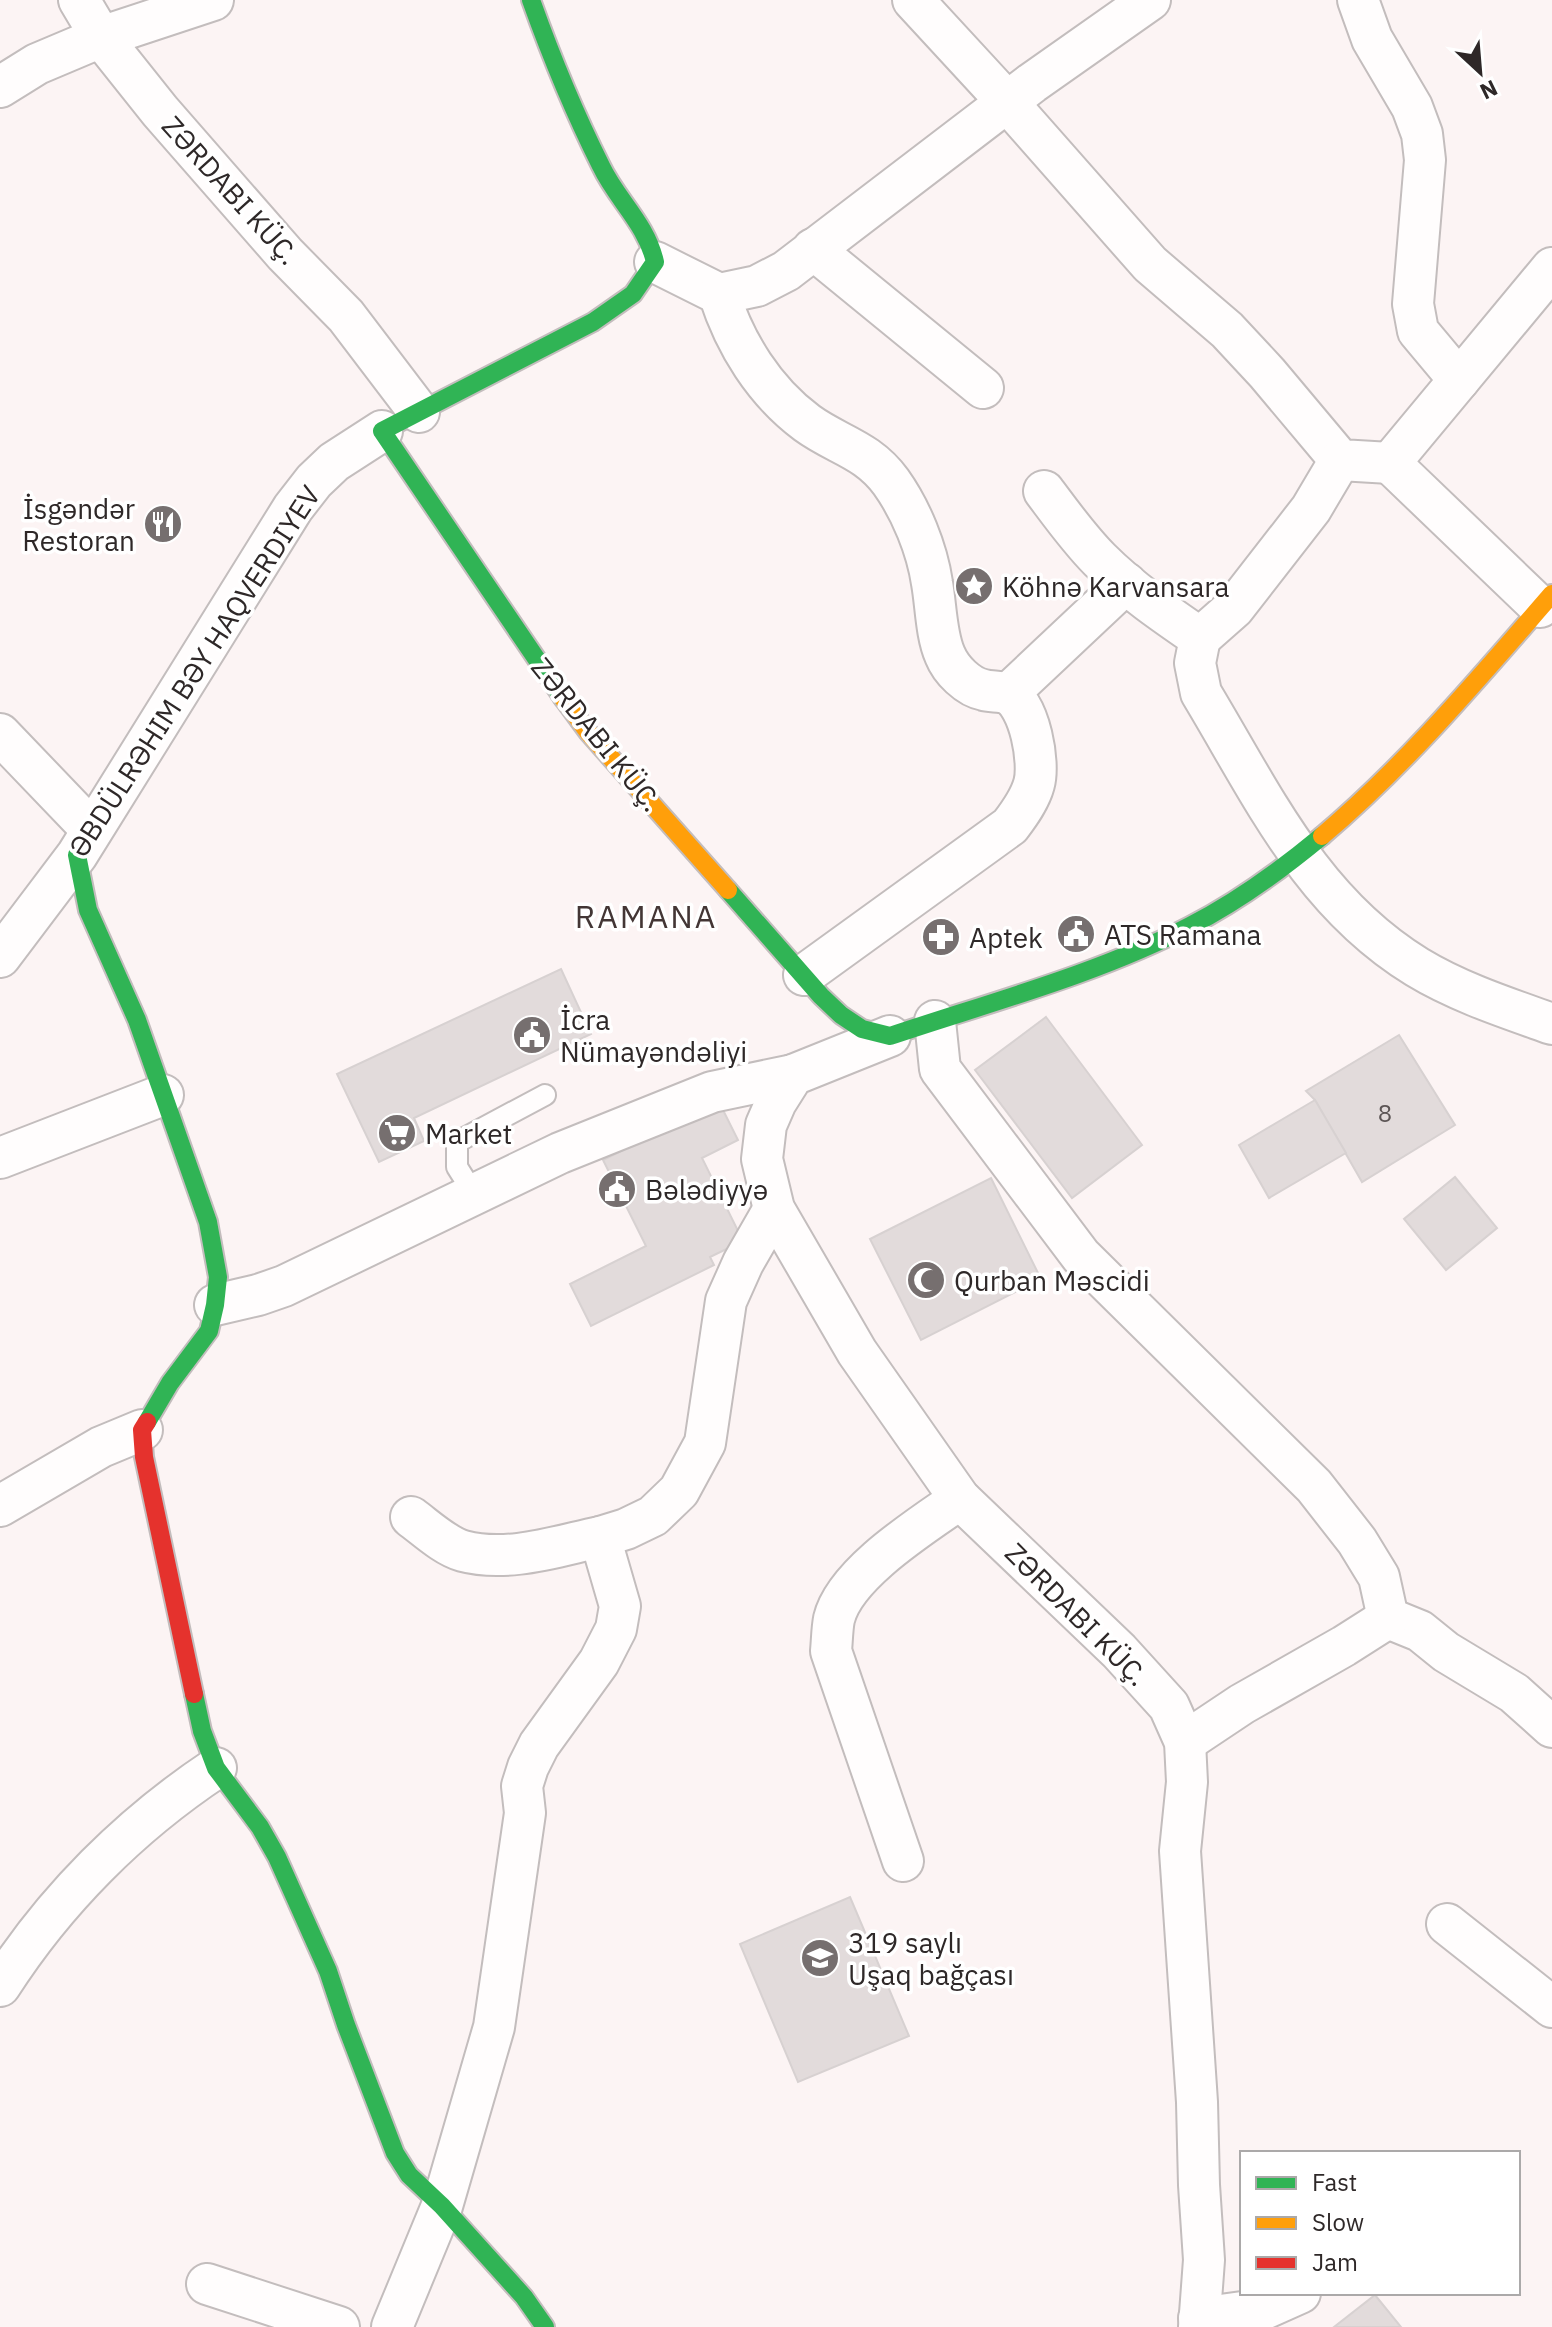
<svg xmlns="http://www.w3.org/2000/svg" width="1552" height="2327" viewBox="0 0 1552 2327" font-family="'IBM Plex Sans',sans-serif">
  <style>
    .building { fill: #e2dbdb; stroke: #d7d1d1; stroke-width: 2 }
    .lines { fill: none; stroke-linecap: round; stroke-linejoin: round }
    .lane-casing { stroke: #c3bdbd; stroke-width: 24 }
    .street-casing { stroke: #c3bdbd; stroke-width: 44 }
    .fast-casing { stroke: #c3bdbd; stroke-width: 22 }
    .slow-casing { stroke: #c3bdbd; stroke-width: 22 }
    .jam-casing { stroke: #c3bdbd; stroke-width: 22 }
    .lane { stroke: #fffdfd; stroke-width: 20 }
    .street { stroke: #fffdfd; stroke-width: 40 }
    .fast { stroke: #30b455; stroke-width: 18 }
    .slow { stroke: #ff9f0a; stroke-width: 18 }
    .jam { stroke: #e5322d; stroke-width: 18 }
    .labels { text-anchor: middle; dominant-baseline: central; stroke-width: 7; stroke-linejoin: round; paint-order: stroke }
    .number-label { font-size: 24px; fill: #5d5656 }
    .street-label { font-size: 28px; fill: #2e2828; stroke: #fff }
    .poi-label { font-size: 28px; fill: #2e2828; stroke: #fff; text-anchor: start }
    .quarter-label { font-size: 32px; letter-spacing: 2px; fill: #433635; stroke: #fff }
  </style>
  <rect width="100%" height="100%" fill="#fcf4f4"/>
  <!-- building -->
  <g class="building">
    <polygon points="561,969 591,1034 414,1118 424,1141 379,1162 337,1074"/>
    <polygon points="1046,1017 1142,1145 1072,1198 975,1070"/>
    <polygon points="1399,1035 1455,1125 1362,1182 1315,1100 1306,1091"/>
    <polygon points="1315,1100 1346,1153 1269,1198 1239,1145"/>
    <polygon points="719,1102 738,1140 702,1158 743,1241 710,1257 714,1265 591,1326 570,1284 646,1246 603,1160"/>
    <polygon points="1455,1177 1497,1228 1446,1270 1404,1219"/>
    <polygon points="991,1178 1041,1279 921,1340 870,1239"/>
    <polygon points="850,1897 909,2036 798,2082 740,1944"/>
    <polygon points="1375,2295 1401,2327 1334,2327"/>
  </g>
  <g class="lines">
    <!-- lane casing -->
    <g class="lane-casing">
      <polyline id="lane" points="474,1194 457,1167 457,1142 545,1095"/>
    </g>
    <!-- street casing -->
    <g class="street-casing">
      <g id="street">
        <polyline points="79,0 101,37 160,111 285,254 346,316 419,412"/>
        <polyline points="913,0 1008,103 1150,264 1227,330 1267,373 1340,460 1390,463"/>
        <polyline points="1358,0 1372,39 1412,107 1422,134 1425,160 1413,304 1418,331 1459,380 1390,463 1540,607"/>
        <polyline points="0,87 37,64 101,37 213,0"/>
        <polyline points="813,249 983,388"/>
        <path d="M655,262L719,294C735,344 764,391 807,423C837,445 867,449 891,482C911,510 927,549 932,583C936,605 936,635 945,655C951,670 968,687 984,690C991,692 1002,691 1008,694C1030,705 1040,763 1034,784C1030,799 1020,813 1010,826L804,975"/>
        <polyline points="719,294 757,286 786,271 1032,83 1150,0"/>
        <polyline points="1459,380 1552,268"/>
        <path d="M1044,491C1062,515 1079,539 1100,560C1130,590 1165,614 1200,638L1195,663L1201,693C1263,796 1311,902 1417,967C1458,992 1507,1008 1552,1024"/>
        <polyline points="1200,638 1234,608 1311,509 1340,460"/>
        <polyline points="1008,694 1126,583"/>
        <polyline points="0,734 92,830"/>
        <polyline points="0,957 77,855 293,508 314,481 334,462 382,431"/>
        <polyline points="935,1021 940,1069 1081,1256 1314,1486 1357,1541 1379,1577 1388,1618 1420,1631 1446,1652 1514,1693 1552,1727"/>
        <polyline points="890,1036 793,1075 776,1102 766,1125 762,1159 774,1209 857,1352 960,1499 1119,1651 1169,1706 1185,1742 1187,1782 1180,1851 1197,2102 1199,2185 1204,2260 1199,2327"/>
        <polyline points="0,1158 163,1095"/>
        <polyline points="215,1305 258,1295 284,1286 560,1153 712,1092 793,1075"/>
        <polyline points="0,1506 101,1447 142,1430"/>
        <path d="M411,1517C426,1528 445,1546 463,1551C508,1563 557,1546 600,1537"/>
        <polyline points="1185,1742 1242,1704 1344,1646 1388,1618"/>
        <path d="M903,1861L831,1651C832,1641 832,1629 834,1619C845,1573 923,1525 960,1499"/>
        <polyline points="1447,1924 1552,2007"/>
        <path d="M0,1986C55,1900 130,1825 216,1768"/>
        <polyline points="207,2284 339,2327"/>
        <polyline points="1199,2318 1264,2309 1300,2293"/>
        <polyline points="392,2327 442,2206 494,2027 525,1813 522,1786 528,1767 539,1745 599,1662 616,1629 620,1606 600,1537 626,1529 653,1516 679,1491 705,1443 726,1301 743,1263 774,1209"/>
      </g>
    </g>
    <!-- fast casing -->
    <g class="fast-casing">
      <g id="fast">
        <path d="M531,0C551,56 574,112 601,166C617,200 646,223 655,262L633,294L593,322L382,431L563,698"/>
        <polyline points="77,855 88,910 137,1020 208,1222 218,1277 215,1305 209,1331 170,1383 147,1422"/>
        <path d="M728,890L821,996L841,1015L862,1029L890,1036C988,1003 1098,974 1190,926C1237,902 1281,870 1322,836"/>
        <polyline points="194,1694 202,1731 216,1768 260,1827 277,1857 328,1971 346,2025 395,2153 409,2175 442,2206 524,2297 545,2327"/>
      </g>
    </g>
    <!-- slow casing -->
    <g class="slow-casing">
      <g id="slow">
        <polyline points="563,698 588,732 728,890"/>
        <path d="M1322,836C1407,764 1479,678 1552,594"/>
      </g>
    </g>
    <!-- jam casing -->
    <g class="jam-casing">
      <polyline id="jam" points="147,1422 142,1430 144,1457 194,1694"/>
    </g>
    <!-- lane -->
    <use href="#lane" class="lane"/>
    <!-- street -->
    <use href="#street" class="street"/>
    <!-- fast -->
    <use href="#fast" class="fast"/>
    <!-- slow -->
    <use href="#slow" class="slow"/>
    <!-- jam -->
    <use href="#jam" class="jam"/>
  </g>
  <!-- icons -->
  <defs>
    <g id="restaurant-disc" transform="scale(2)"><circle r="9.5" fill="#766f6f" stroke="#fff"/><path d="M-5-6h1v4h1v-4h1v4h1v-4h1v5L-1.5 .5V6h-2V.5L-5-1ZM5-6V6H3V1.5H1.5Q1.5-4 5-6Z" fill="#fff"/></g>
    <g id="sight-disc" transform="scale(2)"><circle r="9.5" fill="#766f6f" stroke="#fff"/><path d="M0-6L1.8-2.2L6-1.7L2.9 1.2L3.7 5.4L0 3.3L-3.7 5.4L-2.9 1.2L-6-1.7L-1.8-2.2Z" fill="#fff"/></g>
    <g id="civic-disc" transform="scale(2)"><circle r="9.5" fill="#766f6f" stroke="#fff"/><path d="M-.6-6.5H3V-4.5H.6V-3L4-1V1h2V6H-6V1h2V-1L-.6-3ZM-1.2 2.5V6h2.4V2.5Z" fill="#fff"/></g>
    <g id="pharmacy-disc" transform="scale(2)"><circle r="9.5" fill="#766f6f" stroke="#fff"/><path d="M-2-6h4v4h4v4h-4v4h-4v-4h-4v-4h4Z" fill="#fff"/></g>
    <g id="supermarket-disc" transform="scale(2)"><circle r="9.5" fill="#766f6f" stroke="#fff"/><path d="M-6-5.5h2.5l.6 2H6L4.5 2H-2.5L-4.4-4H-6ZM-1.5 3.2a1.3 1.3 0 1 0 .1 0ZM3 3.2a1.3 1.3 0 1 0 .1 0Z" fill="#fff"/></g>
    <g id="mosque-disc" transform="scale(2)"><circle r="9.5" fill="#766f6f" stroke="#fff"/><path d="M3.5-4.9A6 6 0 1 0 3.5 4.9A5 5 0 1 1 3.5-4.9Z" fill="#fff"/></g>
    <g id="school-disc" transform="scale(2)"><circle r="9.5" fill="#766f6f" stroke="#fff"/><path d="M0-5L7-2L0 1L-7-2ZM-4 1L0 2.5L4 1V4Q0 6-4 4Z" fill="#fff"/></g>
  </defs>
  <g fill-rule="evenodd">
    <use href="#restaurant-disc" x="163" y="524"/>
    <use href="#sight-disc" x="974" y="586"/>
    <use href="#civic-disc" x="1076" y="934"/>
    <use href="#pharmacy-disc" x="941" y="937"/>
    <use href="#civic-disc" x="532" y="1035"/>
    <use href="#supermarket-disc" x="397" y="1133"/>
    <use href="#civic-disc" x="617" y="1189"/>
    <use href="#mosque-disc" x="926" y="1280"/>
    <use href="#school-disc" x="820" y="1958"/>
  </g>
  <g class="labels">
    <!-- number labels -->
    <g class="number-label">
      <text x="1385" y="1113">8</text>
    </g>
    <!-- street labels -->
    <g class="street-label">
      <text transform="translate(231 190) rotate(48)">ZƏRDABI KÜÇ.</text>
      <text transform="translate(194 671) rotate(-57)">ƏBDÜLRƏHIM BƏY HAQVERDIYEV</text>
      <text transform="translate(597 734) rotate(51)">ZƏRDABI KÜÇ.</text>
      <text transform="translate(1077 1614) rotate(45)">ZƏRDABI KÜÇ.</text>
    </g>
    <!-- poi labels -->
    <g class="poi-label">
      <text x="135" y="508" text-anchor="end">İsgəndər<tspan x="135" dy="32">Restoran</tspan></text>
      <text x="1002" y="586">Köhnə Karvansara</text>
      <text x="1104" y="934">ATS Ramana</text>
      <text x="969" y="937">Aptek</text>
      <text x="560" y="1019">İcra<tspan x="560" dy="32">Nümayəndəliyi</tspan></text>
      <text x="425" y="1133">Market</text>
      <text x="645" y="1189">Bələdiyyə</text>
      <text x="954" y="1280">Qurban Məscidi</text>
      <text x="848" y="1942">319 saylı<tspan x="848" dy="32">Uşaq bağçası</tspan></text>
    </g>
    <!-- quarter labels -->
    <g class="quarter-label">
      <text x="646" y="916">RAMANA</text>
    </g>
  </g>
  <!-- legend -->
  <rect x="1240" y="2151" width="280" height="144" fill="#ffffff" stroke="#aba9a9" stroke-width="2"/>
  <rect x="1256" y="2177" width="40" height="12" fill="#30b455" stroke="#aba9a9" stroke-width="2"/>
  <text x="1312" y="2191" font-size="24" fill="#2e2828">Fast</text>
  <rect x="1256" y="2217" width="40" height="12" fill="#ff9f0a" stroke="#aba9a9" stroke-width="2"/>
  <text x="1312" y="2231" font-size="24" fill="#2e2828">Slow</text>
  <rect x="1256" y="2257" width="40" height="12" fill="#e5322d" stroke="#aba9a9" stroke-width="2"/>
  <text x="1312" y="2271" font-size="24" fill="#2e2828">Jam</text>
  <!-- north arrow -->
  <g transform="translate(1480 72) rotate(154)" stroke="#ffffff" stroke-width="6" paint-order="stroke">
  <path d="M0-6L14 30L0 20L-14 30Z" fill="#2e2828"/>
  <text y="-12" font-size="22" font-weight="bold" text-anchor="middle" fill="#2e2828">N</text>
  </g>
</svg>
